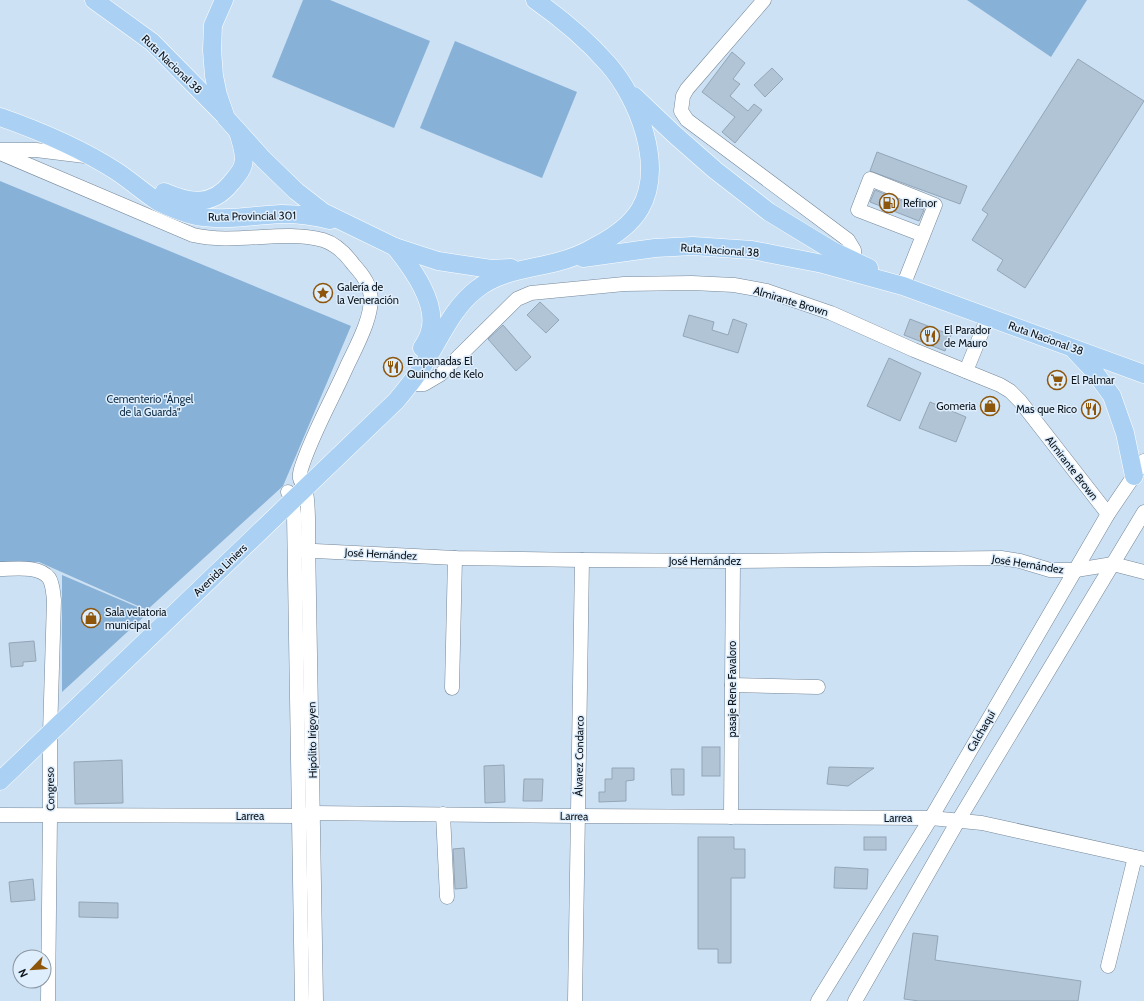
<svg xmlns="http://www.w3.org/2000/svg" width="1144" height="1001" viewBox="0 0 1144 1001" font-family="Cabin,sans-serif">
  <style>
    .green { fill: #87b1d7 }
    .building { fill: #b1c4d6; stroke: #93a6b7 }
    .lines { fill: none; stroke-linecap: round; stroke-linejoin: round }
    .minor-casing { stroke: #758798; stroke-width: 15 }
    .major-casing { stroke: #fff; stroke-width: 19 }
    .minor { stroke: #fff; stroke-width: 14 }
    .major { stroke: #aad1f3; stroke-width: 18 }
    .labels { text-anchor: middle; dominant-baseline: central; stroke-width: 3; stroke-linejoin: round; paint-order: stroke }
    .street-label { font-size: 11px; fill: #0c1319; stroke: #deeefd }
    .poi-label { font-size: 11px; fill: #0c1319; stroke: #deeefd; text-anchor: start }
    .park-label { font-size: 11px; fill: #0f2d46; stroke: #deeefd }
  </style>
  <rect width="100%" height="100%" fill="#cde1f4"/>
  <!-- green -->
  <g class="green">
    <polygon points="303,0 330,0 430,41 394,128 272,77"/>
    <polygon points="967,0 1087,0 1051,57"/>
    <polygon points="455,41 577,92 542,178 420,128"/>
    <polygon points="0,181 351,326 283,486 147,610 39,562 0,562"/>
    <polygon points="62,575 149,612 62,692"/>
  </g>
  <!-- building -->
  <g class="building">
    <polygon points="732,52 745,63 733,79 740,84 730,96 748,111 754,104 762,110 735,143 722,132 735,117 702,92"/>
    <polygon points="1078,59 1144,101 1025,288 997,270 1003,260 972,240 988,214 982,210"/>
    <polygon points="772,68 783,79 765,97 754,85"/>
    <polygon points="877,152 967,186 960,204 870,171"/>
    <polygon points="875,190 924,210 919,221 870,202"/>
    <polygon points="540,302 559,320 546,333 527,315"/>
    <polygon points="689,315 714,322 712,330 728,335 733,319 747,324 738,353 683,336"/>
    <polygon points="910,319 951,335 945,351 904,335"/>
    <polygon points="503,325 531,357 516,371 488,339"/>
    <polygon points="889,358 921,373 900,421 867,406"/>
    <polygon points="930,402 966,417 956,442 919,428"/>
    <polygon points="34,641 36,661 23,662 23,666 11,667 9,643"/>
    <rect x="702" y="747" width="18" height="29"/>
    <polygon points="122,760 123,803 75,804 74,762"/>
    <polygon points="504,765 505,802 485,803 484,766"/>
    <polygon points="829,767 874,768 848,786 827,784"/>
    <polygon points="612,768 634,768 634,780 626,781 626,801 599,802 599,792 605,792 605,779 612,779"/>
    <polygon points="671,769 684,769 684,795 672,795"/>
    <polygon points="524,779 543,779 542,801 523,801"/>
    <polygon points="698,837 734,837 734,849 745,849 745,878 731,878 731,963 718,963 718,949 698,949"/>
    <rect x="864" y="837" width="22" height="13"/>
    <polygon points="464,848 467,888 455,889 453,849"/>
    <polygon points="835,867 868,869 867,889 834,888"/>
    <polygon points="33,879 35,900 11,902 9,882"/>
    <polygon points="79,902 118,903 118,918 79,917"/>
    <polygon points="913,933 938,936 935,960 1081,981 1078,1001 919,1001 904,999"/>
  </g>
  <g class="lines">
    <!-- minor casing -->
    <g class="minor-casing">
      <g id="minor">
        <polyline points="764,0 687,89 683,96 681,111 687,120 848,240 854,250 855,262"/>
        <polyline points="0,150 36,150 85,156"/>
        <path d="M0,153L193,235C236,245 282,229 323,240C336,244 345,253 353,264C360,272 368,281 370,292C375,313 356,347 347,366C332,400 312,434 301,469C298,480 301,480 305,489C309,500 308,527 308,540L316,1001"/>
        <polyline points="903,286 935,205 870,179 858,210 923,235"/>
        <polyline points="966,371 988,317"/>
        <polyline points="410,384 424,384 441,374 517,299 531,293 624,284 692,283 734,285 767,291 831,313 914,350 1000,385 1010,391 1020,401 1108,514"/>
        <polyline points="288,492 292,501 294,514 302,1001"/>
        <polyline points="295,550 455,558 582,560 733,561 1001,558 1020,561 1050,570 1076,570 1113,564 1144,572"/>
        <path d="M0,569C14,569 39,565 49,578C53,584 53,593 54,600L50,734V816L48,1001"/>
        <polyline points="732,685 818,687"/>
        <polyline points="452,688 455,558"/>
        <polyline points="443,814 447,897"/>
        <polyline points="0,815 300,816 313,813 578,816 931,818 982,823 1144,859"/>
        <polyline points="731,817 733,561"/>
        <polyline points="1108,966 1135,857"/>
        <polyline points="575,1001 582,560"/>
        <polyline points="818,1001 931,818 1108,514 1144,461"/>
        <polyline points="855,1001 958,821 1144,512"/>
      </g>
    </g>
    <!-- major casing -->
    <g class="major-casing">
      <g id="major">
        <polyline points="94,0 152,42 223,114"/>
        <polyline points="224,0 213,25 212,50 214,76 218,95 226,118 263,159 296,191 323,212 395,247 438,261 491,269 511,268"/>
        <polyline points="634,96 674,134 715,170 769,212 833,251 869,268"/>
        <path d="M0,117C40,131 80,148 116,171C130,180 143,192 157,201C167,207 178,210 188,214C218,223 252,215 282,214C298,214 315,216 330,220"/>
        <path d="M164,192C189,203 212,207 231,183C236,177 241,172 243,165C246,154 241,142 238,132"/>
        <path d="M395,247C412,268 438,303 430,331C429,337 425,343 422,348"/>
        <polyline points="583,258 655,248 693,246 752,250 823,264 903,286 1144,374"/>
        <polyline points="1075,351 1093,370 1112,396 1125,433 1134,476"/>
        <path d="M0,781L396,401C406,389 417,376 425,362C441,337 453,307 477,289C500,271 530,269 557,262C569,259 586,252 596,246C613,237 630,226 640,209C665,166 638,98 608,64C586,39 562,19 535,0"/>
      </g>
    </g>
    <!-- minor -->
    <use href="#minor" class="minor"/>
    <!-- major -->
    <use href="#major" class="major"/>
  </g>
  <!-- icons -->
  <defs>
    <g id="fuel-ring" transform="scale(1)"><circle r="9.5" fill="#deeefd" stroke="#8d560b" stroke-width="1.5"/><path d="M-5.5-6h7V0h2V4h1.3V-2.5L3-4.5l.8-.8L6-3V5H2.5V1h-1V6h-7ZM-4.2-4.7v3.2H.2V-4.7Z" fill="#8d560b"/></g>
    <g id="sight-ring" transform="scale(1)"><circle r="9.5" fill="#deeefd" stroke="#8d560b" stroke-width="1.5"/><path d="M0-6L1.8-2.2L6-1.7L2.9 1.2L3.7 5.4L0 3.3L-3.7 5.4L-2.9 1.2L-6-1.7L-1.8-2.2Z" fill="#8d560b"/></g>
    <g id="restaurant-ring" transform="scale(1)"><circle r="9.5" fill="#deeefd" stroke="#8d560b" stroke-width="1.5"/><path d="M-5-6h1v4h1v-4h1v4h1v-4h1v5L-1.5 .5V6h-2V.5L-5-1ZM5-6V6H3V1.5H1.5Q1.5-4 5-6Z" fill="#8d560b"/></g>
    <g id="supermarket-ring" transform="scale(1)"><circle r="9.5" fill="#deeefd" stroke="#8d560b" stroke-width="1.5"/><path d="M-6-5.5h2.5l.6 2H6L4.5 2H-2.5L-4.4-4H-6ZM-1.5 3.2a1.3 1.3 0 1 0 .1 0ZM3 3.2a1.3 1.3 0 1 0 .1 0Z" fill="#8d560b"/></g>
    <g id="shop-ring" transform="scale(1)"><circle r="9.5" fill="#deeefd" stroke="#8d560b" stroke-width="1.5"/><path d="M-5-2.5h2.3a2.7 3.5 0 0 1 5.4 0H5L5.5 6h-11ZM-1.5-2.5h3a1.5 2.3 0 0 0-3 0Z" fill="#8d560b"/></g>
  </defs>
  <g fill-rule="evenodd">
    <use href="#fuel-ring" x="889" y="203"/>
    <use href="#sight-ring" x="323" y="293"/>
    <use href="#restaurant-ring" x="930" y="336"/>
    <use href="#restaurant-ring" x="393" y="367"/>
    <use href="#supermarket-ring" x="1057" y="380"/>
    <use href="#shop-ring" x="990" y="406"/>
    <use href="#restaurant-ring" x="1091" y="409"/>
    <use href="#shop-ring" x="91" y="618"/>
  </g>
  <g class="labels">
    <!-- street labels -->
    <g class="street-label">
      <text transform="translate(172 64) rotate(44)">Ruta Nacional 38</text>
      <text transform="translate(252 216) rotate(-1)">Ruta Provincial 301</text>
      <text transform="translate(720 250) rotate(4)">Ruta Nacional 38</text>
      <text transform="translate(791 301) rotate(17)">Almirante Brown</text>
      <text transform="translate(1046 338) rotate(20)">Ruta Nacional 38</text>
      <text transform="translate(1072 468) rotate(52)">Almirante Brown</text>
      <text transform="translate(381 554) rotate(3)">José Hernández</text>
      <text x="705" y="561">José Hernández</text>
      <text transform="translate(1028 564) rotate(9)">José Hernández</text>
      <text transform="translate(220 570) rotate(-44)">Avenida Liniers</text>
      <text transform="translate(732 689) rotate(-90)">pasaje Rene Favaloro</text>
      <text transform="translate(981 731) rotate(-60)">Calchaquí</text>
      <text transform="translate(312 740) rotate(-91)">Hipólito Irigoyen</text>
      <text transform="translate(579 756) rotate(-89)">Álvarez Condarco</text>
      <text transform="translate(50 789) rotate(-91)">Congreso</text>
      <text x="250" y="816">Larrea</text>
      <text transform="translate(574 816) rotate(1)">Larrea</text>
      <text x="898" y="818">Larrea</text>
    </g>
    <!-- poi labels -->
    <g class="poi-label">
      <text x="903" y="203">Refinor</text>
      <text x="337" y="287">Galería de<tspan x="337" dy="13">la Veneración</tspan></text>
      <text x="944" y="330">El Parador<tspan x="944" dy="13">de Mauro</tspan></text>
      <text x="407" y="361">Empanadas El<tspan x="407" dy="13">Quincho de Kelo</tspan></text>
      <text x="1071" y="380">El Palmar</text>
      <text x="976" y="406" text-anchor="end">Gomeria</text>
      <text x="1077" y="409" text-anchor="end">Mas que Rico</text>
      <text x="105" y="612">Sala velatoria<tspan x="105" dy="13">municipal</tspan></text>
    </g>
    <!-- park labels -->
    <g class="park-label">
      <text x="150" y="399">Cementerio "Ángel<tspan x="150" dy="13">de la Guarda"</tspan></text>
    </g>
  </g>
  <!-- north arrow -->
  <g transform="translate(32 969) rotate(245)"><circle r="19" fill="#deeefd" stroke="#8a96a2"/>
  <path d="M0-3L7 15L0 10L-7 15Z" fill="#8d560b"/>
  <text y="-6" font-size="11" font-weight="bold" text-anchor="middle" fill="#0c1319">N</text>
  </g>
</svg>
